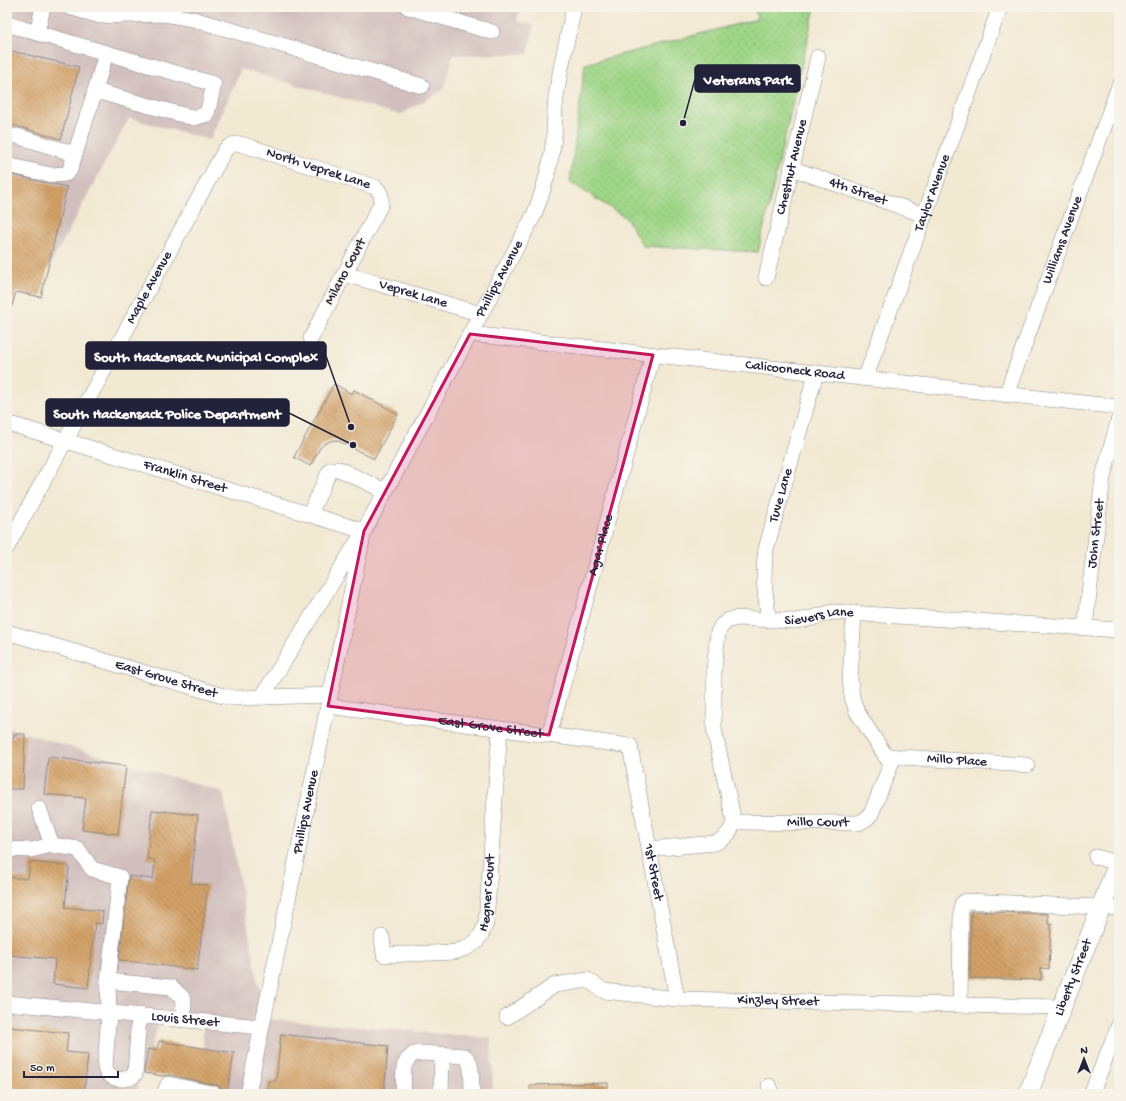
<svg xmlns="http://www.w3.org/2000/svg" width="1126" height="1101" viewBox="0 0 1126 1101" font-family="'Gochi Hand',sans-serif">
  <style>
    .industrial { fill: #d1bfbd }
    .park { fill: url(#park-dots); stroke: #607c61 }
    .building { fill: url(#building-back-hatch) }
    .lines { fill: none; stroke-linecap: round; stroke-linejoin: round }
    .minor-casing { stroke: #8a8687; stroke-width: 16 }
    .major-casing { stroke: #8a8687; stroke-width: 20 }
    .minor { stroke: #fff; stroke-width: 15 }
    .major { stroke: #fff; stroke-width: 19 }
    .marked { fill: #c2185b; fill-opacity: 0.2; stroke: #c2185b; stroke-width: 3; stroke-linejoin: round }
    .labels { text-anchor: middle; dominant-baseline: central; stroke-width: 3.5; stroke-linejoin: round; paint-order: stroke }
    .street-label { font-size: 14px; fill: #22223b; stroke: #f7f3e8 }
    .leader { fill: none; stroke: #22223b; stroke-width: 1.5 }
    .callout-dot { fill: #22223b; stroke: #f7f3e8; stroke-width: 1.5 }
    .callout { fill: #22223b; stroke: #22223b; stroke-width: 1.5 }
    .callout-label { font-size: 15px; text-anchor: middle; font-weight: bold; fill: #fff }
  </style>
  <defs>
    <pattern id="park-dots" width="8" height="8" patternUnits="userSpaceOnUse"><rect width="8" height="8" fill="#9fd687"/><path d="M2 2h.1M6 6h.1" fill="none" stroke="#89b775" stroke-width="1.8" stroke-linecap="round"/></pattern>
    <pattern id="building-back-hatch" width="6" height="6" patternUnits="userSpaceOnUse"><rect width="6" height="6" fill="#d3a167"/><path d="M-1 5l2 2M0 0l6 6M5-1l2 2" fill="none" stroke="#ab8356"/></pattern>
  </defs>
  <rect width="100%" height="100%" fill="#f7f3e8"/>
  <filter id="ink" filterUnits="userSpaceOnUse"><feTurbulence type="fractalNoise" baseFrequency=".025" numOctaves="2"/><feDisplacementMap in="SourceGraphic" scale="8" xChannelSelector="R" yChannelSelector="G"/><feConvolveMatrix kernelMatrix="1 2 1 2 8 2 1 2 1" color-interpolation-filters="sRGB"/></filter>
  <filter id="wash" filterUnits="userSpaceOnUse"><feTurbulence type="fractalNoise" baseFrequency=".012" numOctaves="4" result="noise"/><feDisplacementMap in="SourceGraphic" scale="16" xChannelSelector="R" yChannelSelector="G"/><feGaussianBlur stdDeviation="0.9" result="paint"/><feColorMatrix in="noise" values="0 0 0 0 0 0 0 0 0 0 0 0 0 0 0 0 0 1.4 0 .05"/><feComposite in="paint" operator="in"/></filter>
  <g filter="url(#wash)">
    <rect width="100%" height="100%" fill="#f2e9d3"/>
    <!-- industrial -->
    <g class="industrial">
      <polygon points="7,7 521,7 517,21 534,25 528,54 453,55 444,89 400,115 241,69 210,140 129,118 33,297 7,290"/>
      <polygon points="7,728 223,792 265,1019 491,1038 493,1094 206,1094 202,1014 163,1011 136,1094 7,1094"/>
    </g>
    <!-- park -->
    <polygon class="park" points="754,7 815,7 758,252 643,246 626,218 570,182 585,64 757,19"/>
    <g id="blocks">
      <!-- building -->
      <g class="building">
        <polygon points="7,50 79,67 61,139 20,127 7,125"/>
        <polygon points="7,174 67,187 41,297 16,292 10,312 7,311"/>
        <polygon points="334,384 352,394 354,390 398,414 374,459 341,442 335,440 330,441 324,444 320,448 310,466 294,457"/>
        <polygon points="14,734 25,734 23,789 7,789 7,738 14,738"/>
        <polygon points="48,757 126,766 118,834 82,830 86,798 44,794"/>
        <polygon points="152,810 198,815 191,883 208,885 197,970 119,960 129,876 153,879 155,860 147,859"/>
        <polygon points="30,862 69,866 65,907 103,911 102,924 95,923 88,988 53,984 55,959 7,955 7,877 28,879"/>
        <polygon points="971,911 1048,914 1048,924 1051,924 1049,969 1041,968 1041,980 970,978"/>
        <polygon points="9,1027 68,1033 66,1052 88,1054 84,1094 7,1094 7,1045"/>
        <polygon points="281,1034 388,1046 384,1094 267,1094 268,1081 276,1081"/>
        <polygon points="159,1041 234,1053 227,1094 224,1094 221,1088 217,1085 170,1075 163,1076 144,1073 148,1049 157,1050"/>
        <polygon points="608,1083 608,1094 530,1094 530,1085"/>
      </g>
    </g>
  </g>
  <g filter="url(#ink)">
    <use href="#blocks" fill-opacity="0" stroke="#8a8687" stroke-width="1"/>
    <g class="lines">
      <!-- minor casing -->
      <g class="minor-casing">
        <g id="minor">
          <polyline points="69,7 100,16 164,14 193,19 422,86"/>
          <polyline points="408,7 492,32"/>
          <polyline points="7,24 37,33 43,7"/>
          <polyline points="95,91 106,53"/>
          <polyline points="17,136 75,154"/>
          <polyline points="7,165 51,175 66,174 70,170 95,91 194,118 207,114 214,84 37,33"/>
          <path id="s1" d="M791,168L924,215"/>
          <path id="s2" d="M345,274L481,314"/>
          <path id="s3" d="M766,278L818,57"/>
          <path id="s4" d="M470,334L1119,407"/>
          <path id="s5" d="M865,379L1000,7"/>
          <path id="s6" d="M1006,395L1119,86"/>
          <path id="s7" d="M7,423L364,531L262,697"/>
          <polyline points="310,514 330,470 339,469 385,491"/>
          <path id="s8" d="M7,547L225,150C230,145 234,143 241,144L375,187C381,192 382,196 381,204L311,338"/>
          <path id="s9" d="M769,620C765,595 762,573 766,549L816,373"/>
          <path id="s10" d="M1085,627L1103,477L1119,418"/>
          <path id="s11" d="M7,632L223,696L234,698L330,695"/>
          <path id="s12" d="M328,706L630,746L677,999"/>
          <path id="s13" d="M549,735L653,355"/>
          <path id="s14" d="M885,756L1027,765"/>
          <path d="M39,808L52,845L78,849L92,869L120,877L108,981L109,1013L105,1067C107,1080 127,1083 135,1074L139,1015"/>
          <path id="s15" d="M734,822L714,729V670L718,632L722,625L729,620L738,618L794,621L808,619L833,612L1119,630"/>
          <path id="s16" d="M734,822L859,823L866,819L871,814L891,764L857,712L852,697L850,680L854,613"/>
          <polyline points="7,849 31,850 52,845"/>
          <path d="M650,849L715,843C726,838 730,833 734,822"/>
          <polyline points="1096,857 1118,863"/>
          <path id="s17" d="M382,937L384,955L455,952L466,948L476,942L482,933L486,923L500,729"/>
          <polyline points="108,981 171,987 181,996 184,1000 183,1020"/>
          <path id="s18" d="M7,1003L261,1027"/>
          <polyline points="960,1005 961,909 962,904 966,901 1119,908"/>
          <path id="s19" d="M507,1017L555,985L588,980L604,991L677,999L1062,1007"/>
          <polyline points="769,1086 773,1094"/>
          <polyline points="164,1094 168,1084 215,1094"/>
          <path id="s20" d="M248,1094L364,531L534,215C544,190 551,165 554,138C555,124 554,111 556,98C560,67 568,37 574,7"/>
          <path d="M403,1094L404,1066L408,1059L414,1054L423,1053L464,1056C474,1061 471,1084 472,1094"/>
          <polyline points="441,1094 442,1055"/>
          <polyline points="1091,1094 1119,1025"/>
        </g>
      </g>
      <!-- major casing -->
      <g class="major-casing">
        <g id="major">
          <path id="s21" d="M1028,1094L1119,861"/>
        </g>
      </g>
      <!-- minor -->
      <use href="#minor" class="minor"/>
      <!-- major -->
      <use href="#major" class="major"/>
    </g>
  </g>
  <!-- marked area -->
  <path class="marked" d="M470,334L653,355L549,735L328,706L364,531Z"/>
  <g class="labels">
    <!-- street labels -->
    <g class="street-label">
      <text stroke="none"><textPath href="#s3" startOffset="114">Chestnut Avenue</textPath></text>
      <text stroke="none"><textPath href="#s8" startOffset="552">North Veprek Lane</textPath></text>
      <text stroke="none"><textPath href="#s1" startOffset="71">4th Street</textPath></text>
      <text stroke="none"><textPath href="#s5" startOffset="198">Taylor Avenue</textPath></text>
      <text stroke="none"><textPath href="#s6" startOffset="165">Williams Avenue</textPath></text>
      <text transform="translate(346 272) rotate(-62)">Milano Court</text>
      <text stroke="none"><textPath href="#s20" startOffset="861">Phillips Avenue</textPath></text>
      <text stroke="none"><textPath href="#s8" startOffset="296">Maple Avenue</textPath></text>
      <text stroke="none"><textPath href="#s2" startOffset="71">Veprek Lane</textPath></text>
      <text stroke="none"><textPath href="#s4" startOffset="327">Calicooneck Road</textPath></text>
      <text stroke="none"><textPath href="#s7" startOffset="186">Franklin Street</textPath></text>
      <text stroke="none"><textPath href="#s9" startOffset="127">Tuve Lane</textPath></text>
      <text stroke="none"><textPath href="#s10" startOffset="94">John Street</textPath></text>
      <text stroke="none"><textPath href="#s13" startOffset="197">Agar Place</textPath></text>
      <text stroke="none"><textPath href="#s15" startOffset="300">Sievers Lane</textPath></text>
      <text stroke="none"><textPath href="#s11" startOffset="166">East Grove Street</textPath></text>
      <text stroke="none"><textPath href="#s12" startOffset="164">East Grove Street</textPath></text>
      <text stroke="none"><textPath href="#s14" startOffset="72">Millo Place</textPath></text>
      <text stroke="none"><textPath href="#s20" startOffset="288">Phillips Avenue</textPath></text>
      <text stroke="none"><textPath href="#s16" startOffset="84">Millo Court</textPath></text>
      <text stroke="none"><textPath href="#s12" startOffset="433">1st Street</textPath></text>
      <text stroke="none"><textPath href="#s17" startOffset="164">Hegner Court</textPath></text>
      <text stroke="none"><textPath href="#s21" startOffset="125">Liberty Street</textPath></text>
      <text stroke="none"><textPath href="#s19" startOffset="285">Kinzley Street</textPath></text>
      <text stroke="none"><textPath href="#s18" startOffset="179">Louis Street</textPath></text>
    </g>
  </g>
  <!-- callouts -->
  <path class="leader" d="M683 123L695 79M351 427L326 356M353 445L289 413"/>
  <g class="callout-dot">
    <circle cx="683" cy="123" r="4"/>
    <circle cx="351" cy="427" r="4"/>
    <circle cx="353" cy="445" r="4"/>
  </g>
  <g class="callout">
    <rect x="695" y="65" width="105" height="27" rx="4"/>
    <rect x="86" y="342" width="240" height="27" rx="4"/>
    <rect x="46" y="399" width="243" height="27" rx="4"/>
  </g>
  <g class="callout-label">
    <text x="748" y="84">Veterans Park</text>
    <text x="206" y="361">South Hackensack Municipal Complex</text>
    <text x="167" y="418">South Hackensack Police Department</text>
  </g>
  <!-- margin -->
  <rect width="1126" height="1101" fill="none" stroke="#f7f3e8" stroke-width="24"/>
  <!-- north arrow -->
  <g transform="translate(1084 1059)" stroke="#f7f3e8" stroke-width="3" paint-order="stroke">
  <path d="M0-3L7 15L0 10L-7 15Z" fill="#22223b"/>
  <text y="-6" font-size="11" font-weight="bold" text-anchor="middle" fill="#22223b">N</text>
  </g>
  <!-- scale -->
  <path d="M24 1071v6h94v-6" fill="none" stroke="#22223b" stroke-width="2"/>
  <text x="30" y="1071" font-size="12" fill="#22223b" stroke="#f7f3e8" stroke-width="3" paint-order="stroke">50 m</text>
</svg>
